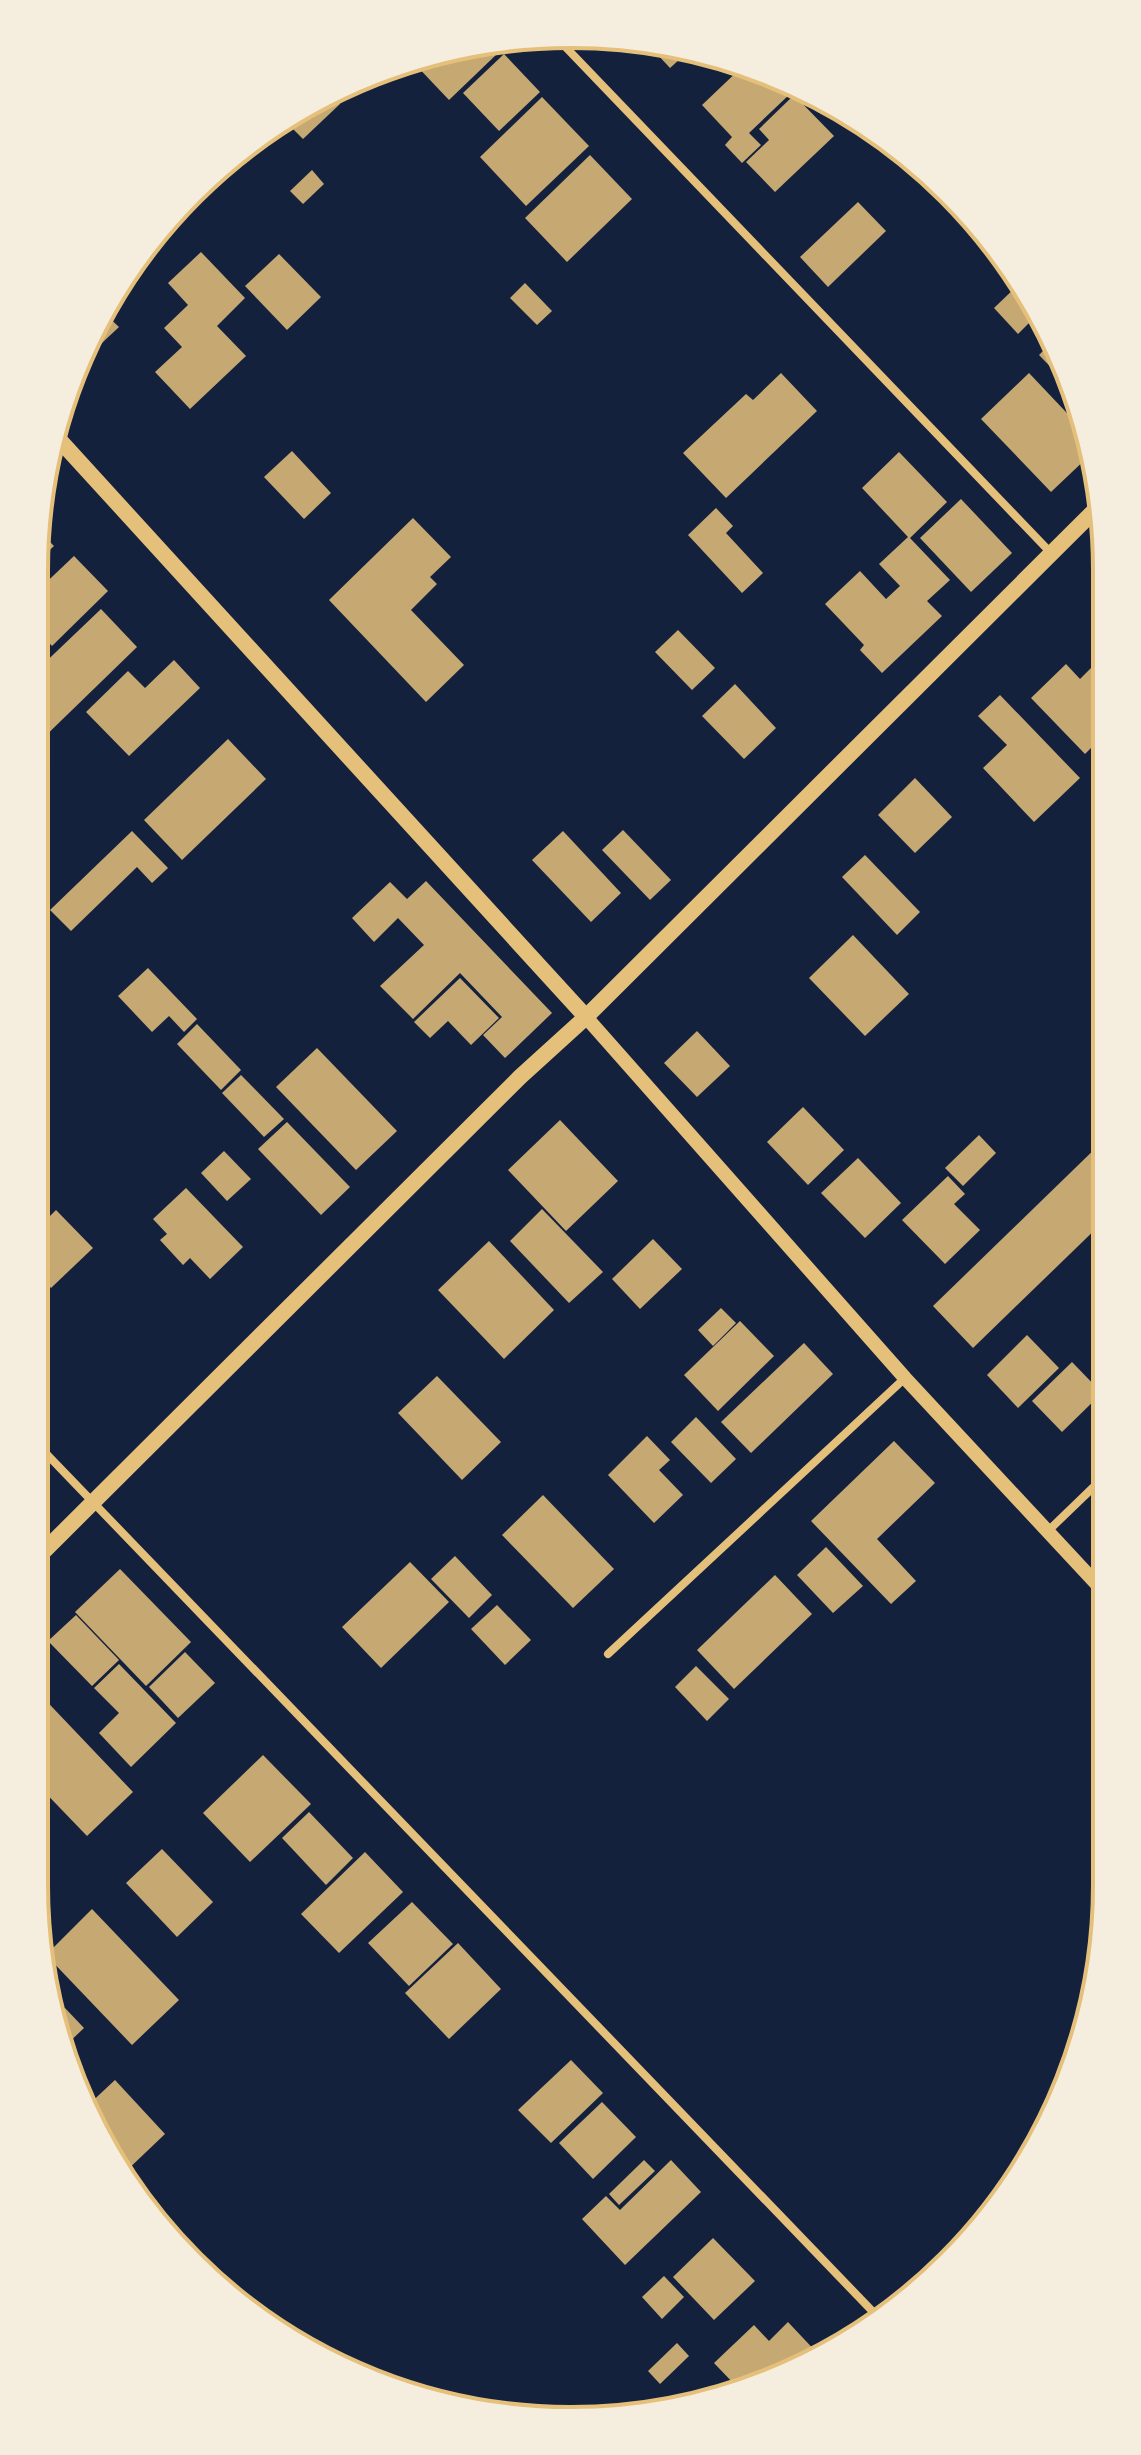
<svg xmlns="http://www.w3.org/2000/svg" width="1141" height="2455" viewBox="0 0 1141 2455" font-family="Montserrat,sans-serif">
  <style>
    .building { fill: #c6a872 }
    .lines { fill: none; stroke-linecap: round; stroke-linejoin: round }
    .minor { stroke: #e5c07b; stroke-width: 8 }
    .tertiary { stroke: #e5c07b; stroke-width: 14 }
    .secondary { stroke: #e5c07b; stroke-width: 16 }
    .rim { fill: none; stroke: #e5c07b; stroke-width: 4 }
  </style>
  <rect width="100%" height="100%" fill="#14213d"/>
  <!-- building -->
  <g class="building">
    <polygon points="645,41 675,44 691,49 670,68"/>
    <polygon points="488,42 498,53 449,100 412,61 465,44"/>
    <polygon points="504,54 540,92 499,131 463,93"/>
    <polygon points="744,65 773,74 791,93 749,133 761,145 742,163 725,145 732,137 702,105"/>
    <polygon points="330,94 340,104 303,139 283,119"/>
    <polygon points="794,95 834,136 775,192 746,162 769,140 759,129"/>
    <polygon points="542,97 589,146 526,206 480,157"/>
    <polygon points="590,155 632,199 567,262 525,218"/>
    <polygon points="312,170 324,184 303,204 290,191"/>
    <polygon points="858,202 886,231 828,287 800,257"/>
    <polygon points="201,252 245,298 217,326 246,356 190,409 155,372 182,347 164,328 188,305 168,283"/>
    <polygon points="279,254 321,297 287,330 245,286"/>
    <polygon points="525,283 552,311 537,325 510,298"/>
    <polygon points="1019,284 1037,315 1018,334 994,308"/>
    <polygon points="103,312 119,327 87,357 82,352"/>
    <polygon points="1053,341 1066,365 1073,390 1039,355"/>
    <polygon points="781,373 817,411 726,498 683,453 746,394 753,400"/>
    <polygon points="1029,373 1083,430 1090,455 1051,492 981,419"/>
    <polygon points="292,451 331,493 304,519 264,477"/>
    <polygon points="899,452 947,502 910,538 950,580 927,601 942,616 882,673 860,650 864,645 825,604 860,571 886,599 900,586 879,564 908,537 862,488"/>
    <polygon points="961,499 1012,553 971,592 920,538"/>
    <polygon points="716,508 733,526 726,533 763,573 742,593 688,535"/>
    <polygon points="413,518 451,557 430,577 437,584 411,610 464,665 426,702 329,600"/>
    <polygon points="38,530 54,546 35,564"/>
    <polygon points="74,556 108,591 52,646 34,627 34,594"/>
    <polygon points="101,609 137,647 34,747 34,673"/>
    <polygon points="678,630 715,668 692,690 655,652"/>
    <polygon points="1103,656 1103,736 1085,754 1031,698 1066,664 1080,679"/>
    <polygon points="174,660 200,688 129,756 86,712 128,671 145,688"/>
    <polygon points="735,684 776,728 744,759 702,716"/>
    <polygon points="1000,695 1080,778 1034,822 983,768 1007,745 978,716"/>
    <polygon points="228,739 266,779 182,860 144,820"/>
    <polygon points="915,778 952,817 915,853 878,815"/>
    <polygon points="623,830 671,880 650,900 602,850"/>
    <polygon points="132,831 168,868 152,883 137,867 71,931 50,910"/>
    <polygon points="563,831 621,893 591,922 532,860"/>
    <polygon points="865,855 920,912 897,935 842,877"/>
    <polygon points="426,881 552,1013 505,1058 483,1035 502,1017 460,973 413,1019 380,986 424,945 398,918 374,942 352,918 390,882 407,899"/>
    <polygon points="853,935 909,994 865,1036 809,978"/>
    <polygon points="148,968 197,1019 184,1032 169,1016 152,1032 118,996"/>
    <polygon points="460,978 499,1018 471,1045 448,1021 430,1038 414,1022"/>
    <polygon points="197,1024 241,1070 221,1090 177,1044"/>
    <polygon points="697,1031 730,1066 697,1097 664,1063"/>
    <polygon points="317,1048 397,1131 356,1170 276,1087"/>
    <polygon points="241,1075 284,1119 264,1137 222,1093"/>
    <polygon points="803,1107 844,1150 808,1185 767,1142"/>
    <polygon points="560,1120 618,1181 566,1231 508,1170"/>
    <polygon points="287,1122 350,1187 321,1215 258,1149"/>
    <polygon points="979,1135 996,1153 963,1186 945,1168"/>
    <polygon points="1104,1140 1105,1220 973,1348 933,1306"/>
    <polygon points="224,1151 251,1179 227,1201 201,1173"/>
    <polygon points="858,1158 901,1203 865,1238 821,1193"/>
    <polygon points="948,1176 965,1194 954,1204 980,1230 945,1264 902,1220"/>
    <polygon points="186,1188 243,1247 210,1279 190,1258 183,1265 160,1240 167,1234 153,1219"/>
    <polygon points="34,1191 48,1206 34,1219"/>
    <polygon points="542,1209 603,1272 569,1303 510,1241"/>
    <polygon points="56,1210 93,1248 51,1288 34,1270 34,1232"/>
    <polygon points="653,1239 682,1269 640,1309 612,1279"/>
    <polygon points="489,1241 554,1310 504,1359 438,1290"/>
    <polygon points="721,1308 736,1323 713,1346 698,1330"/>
    <polygon points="740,1321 774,1356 718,1411 684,1375"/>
    <polygon points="1027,1335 1059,1368 1018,1408 987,1375"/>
    <polygon points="804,1343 833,1374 751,1453 721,1422"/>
    <polygon points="1072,1362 1102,1393 1062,1432 1032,1401"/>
    <polygon points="437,1376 501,1442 462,1480 398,1413"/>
    <polygon points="696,1417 736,1459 711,1483 671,1442"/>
    <polygon points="647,1436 670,1460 659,1470 683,1495 654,1523 608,1475"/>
    <polygon points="894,1441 935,1483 877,1539 916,1581 891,1604 811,1521"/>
    <polygon points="543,1495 614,1569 573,1608 502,1535"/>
    <polygon points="826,1547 863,1586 833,1613 797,1575"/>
    <polygon points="455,1556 492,1595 469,1618 431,1579"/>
    <polygon points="410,1562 449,1602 381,1668 342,1627"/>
    <polygon points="120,1569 191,1642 146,1686 75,1612"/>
    <polygon points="775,1575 812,1614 734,1689 697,1650"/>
    <polygon points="497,1605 531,1640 505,1665 471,1629"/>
    <polygon points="76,1615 119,1660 92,1686 48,1641"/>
    <polygon points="185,1652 215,1683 178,1718 149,1687"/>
    <polygon points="119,1664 176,1723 131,1767 99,1733 119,1713 94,1688"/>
    <polygon points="696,1666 729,1699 707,1721 675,1687"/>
    <polygon points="34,1688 133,1792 87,1836 34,1781"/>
    <polygon points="263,1755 311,1804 250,1862 203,1813"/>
    <polygon points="309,1812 353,1858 326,1885 282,1838"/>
    <polygon points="162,1849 213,1902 177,1937 126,1883"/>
    <polygon points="365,1852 403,1892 339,1953 301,1914"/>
    <polygon points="412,1902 453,1944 409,1986 368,1943"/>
    <polygon points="92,1909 179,2000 132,2045 46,1955"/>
    <polygon points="458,1943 501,1989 449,2039 405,1993"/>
    <polygon points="65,2008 84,2028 61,2050 56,2017"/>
    <polygon points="571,2060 603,2093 551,2143 518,2110"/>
    <polygon points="115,2080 165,2134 122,2175 106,2152 85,2108"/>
    <polygon points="602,2102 636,2137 593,2179 559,2143"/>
    <polygon points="644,2160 655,2171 619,2205 609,2194"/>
    <polygon points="671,2160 701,2192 625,2265 582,2219 606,2196 620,2210"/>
    <polygon points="713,2238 755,2281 714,2320 673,2277"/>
    <polygon points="664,2276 684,2297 662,2319 642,2297"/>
    <polygon points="788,2322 820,2356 737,2387 714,2363 754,2325 769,2341"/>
    <polygon points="677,2343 689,2356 660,2384 648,2371"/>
  </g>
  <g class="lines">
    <!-- minor -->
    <g class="minor">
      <polyline points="555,36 1051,553"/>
      <polyline points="34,1441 878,2317"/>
      <polyline points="1048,1531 1106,1475"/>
      <polyline points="608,1654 905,1378"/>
    </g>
    <!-- tertiary -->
    <polyline class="tertiary" points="586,1017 905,1378 1106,1594"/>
    <!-- secondary -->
    <g class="secondary">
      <polyline points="54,434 586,1017"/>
      <polyline points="34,1561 520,1077 586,1017 1102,503"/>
    </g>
  </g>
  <!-- crop -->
  <path d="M0 0H1141V2455H0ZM570 48H571A522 522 0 0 1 1093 570V1885A522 522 0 0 1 571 2407H570A522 522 0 0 1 48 1885V570A522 522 0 0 1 570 48Z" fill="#f5edde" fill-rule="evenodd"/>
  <path class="rim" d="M570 48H571A522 522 0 0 1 1093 570V1885A522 522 0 0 1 571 2407H570A522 522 0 0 1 48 1885V570A522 522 0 0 1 570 48Z"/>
</svg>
